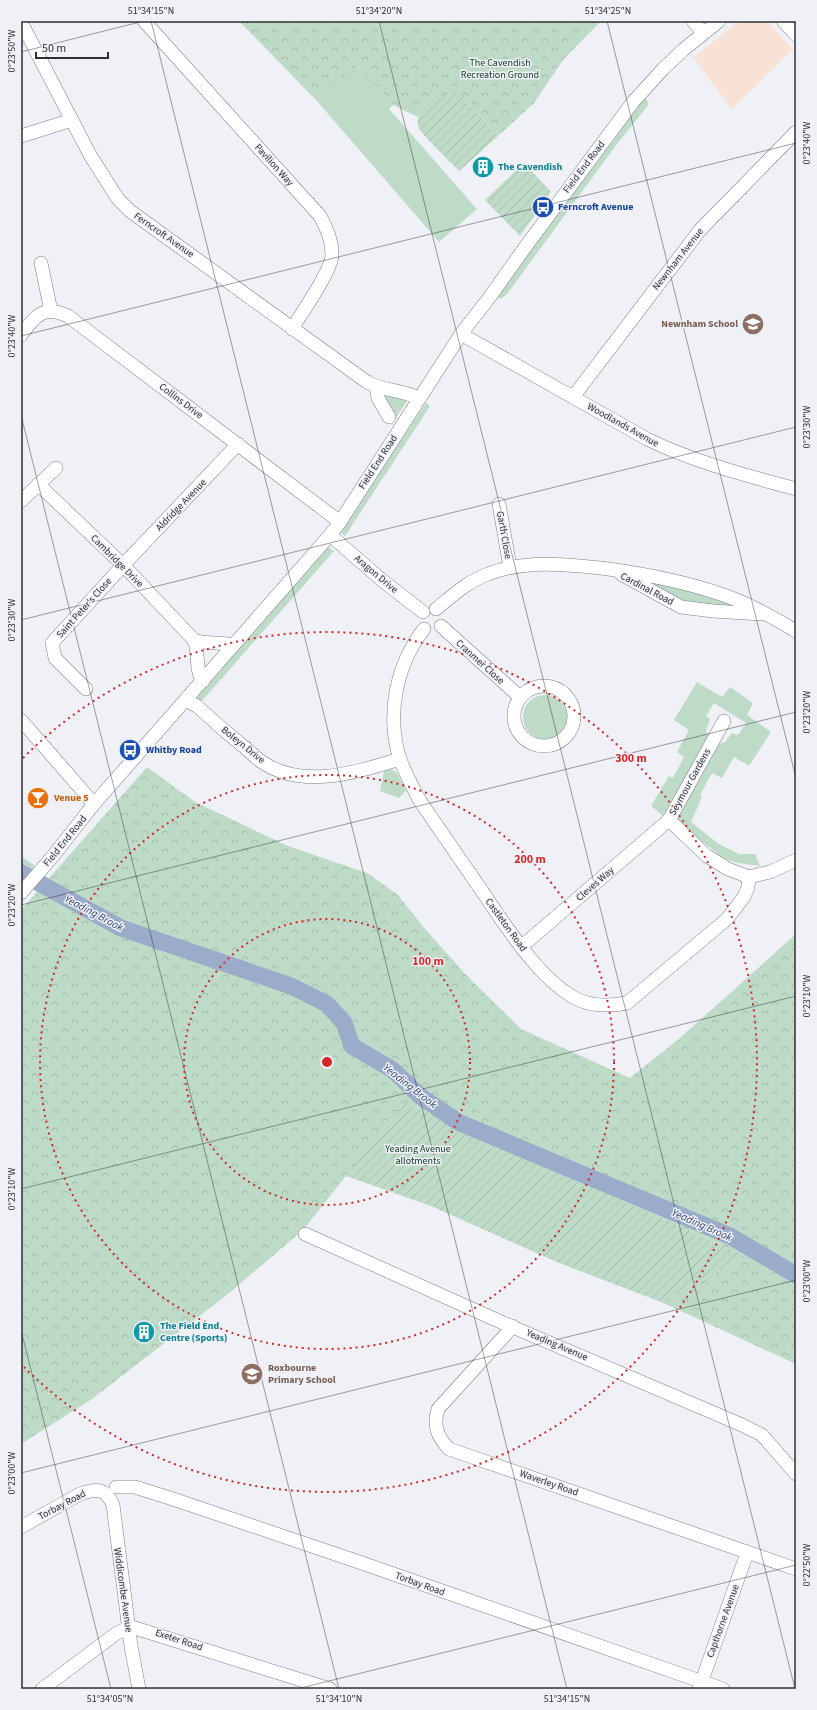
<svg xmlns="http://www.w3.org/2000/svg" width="817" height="1710" viewBox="0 0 817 1710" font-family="'Source Sans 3',sans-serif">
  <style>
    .commercial { fill: #f8e2d5 }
    .grass { fill: #bedbc8 }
    .park { fill: url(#park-crowns) }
    .garden { fill: url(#garden-furrows) }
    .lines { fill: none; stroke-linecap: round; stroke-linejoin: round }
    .river { stroke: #9babca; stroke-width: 17 }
    .minor-casing { stroke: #7d7f84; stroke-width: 14 }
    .minor { stroke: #fff; stroke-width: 13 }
    .ticks { fill: none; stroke: #2f2f32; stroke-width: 1; stroke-opacity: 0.45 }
    .ring { fill: none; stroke: #d62828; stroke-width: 2; stroke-dasharray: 2 4 }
    .labels { text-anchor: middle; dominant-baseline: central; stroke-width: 3; stroke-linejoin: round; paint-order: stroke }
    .park-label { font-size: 10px; fill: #0c3822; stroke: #eff1f7 }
    .street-label { font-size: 10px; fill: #2f2f32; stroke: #eff1f7 }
    .culture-label { font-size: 10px; font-weight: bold; fill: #0d838f; stroke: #eff1f7; text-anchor: start }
    .transit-label { font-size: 10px; font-weight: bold; fill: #164399; stroke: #eff1f7; text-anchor: start }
    .education-label { font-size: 10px; font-weight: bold; fill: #785e54; stroke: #eff1f7; text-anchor: end }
    .food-label { font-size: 10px; font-weight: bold; fill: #c56008; stroke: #eff1f7; text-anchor: start }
    .water-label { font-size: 11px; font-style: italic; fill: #2e416d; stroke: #eff1f7 }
    .centre { fill: #d62828; stroke: #eff1f7; stroke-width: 2 }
    .ring-label { font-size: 12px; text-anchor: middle; font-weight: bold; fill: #d62828; stroke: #eff1f7; stroke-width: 3; stroke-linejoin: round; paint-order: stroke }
    .neatline { fill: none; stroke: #2f2f32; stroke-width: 1.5 }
    .ticks-label { font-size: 10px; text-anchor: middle; fill: #2f2f32 }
  </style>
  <defs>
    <pattern id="park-crowns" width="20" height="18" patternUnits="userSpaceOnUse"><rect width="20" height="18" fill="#bedbc8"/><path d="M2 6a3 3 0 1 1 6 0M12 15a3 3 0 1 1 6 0" fill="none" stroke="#a4bcac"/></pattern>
    <pattern id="garden-furrows" width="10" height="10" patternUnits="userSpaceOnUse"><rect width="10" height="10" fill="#bedbc8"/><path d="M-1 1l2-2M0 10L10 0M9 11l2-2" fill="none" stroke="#a4bcac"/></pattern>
  </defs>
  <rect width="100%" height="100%" fill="#eff1f7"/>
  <!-- commercial -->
  <polygon class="commercial" points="739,21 767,21 793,49 732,109 677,36 694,57"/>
  <!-- grass -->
  <g class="grass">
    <polygon points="357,64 393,105 389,109 477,209 439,242 316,100"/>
    <polygon points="645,97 649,104 614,148 507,294 501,299 496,297"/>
    <polygon points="386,393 409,398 395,419 391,414 384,396"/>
    <polygon points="426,403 430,406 345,536 339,531"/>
    <polygon points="328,547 334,551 200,703 195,699"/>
    <polygon points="640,577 644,577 743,607 685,604"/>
    <polygon points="697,682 722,697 730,687 753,703 747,715 771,732 749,766 734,757 722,778 712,773 700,795 702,797 691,822 719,844 739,854 755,854 760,866 738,863 723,858 683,826 677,820 677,815 717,744 725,742 732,733 738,735 746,723 714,703 706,716 710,719 706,731 709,738 663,816 651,806 669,776 673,778 684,757 677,752 689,730 674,720"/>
    <circle cx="545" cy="717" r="22"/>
    <polygon points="391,769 397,773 406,791 399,798 380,791 384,771"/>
  </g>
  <!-- park -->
  <g class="park">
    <polygon points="239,21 600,21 600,22 563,60 534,103 498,136 463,97 424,107 418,117 393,105 357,65 316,100"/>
    <polygon points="147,767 195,802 288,846 367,873 397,894 425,929 468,977 521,1029 630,1078 680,1038 796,934 796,1364 661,1302 746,1256 405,1102 303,1230 228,1294 92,1399 21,1444 21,910"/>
    <polygon points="21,856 41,870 21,888"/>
  </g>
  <!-- garden -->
  <g class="garden">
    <path d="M454,93L463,97L498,136L459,171C452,163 421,134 419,128C411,108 439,95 454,93Z"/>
    <polygon points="524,163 551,192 520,236 485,200"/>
    <polygon points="405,1102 746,1256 661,1302 559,1263 431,1206 346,1176"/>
  </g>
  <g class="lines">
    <!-- river -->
    <polyline class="river" points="21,873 121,928 291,986 327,1004 344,1023 352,1046 393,1070 420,1096 458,1122 730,1236 796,1275"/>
    <!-- minor casing -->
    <g class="minor-casing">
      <g id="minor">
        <path d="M144,21L320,216C327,229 332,240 332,255C332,270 301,314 292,329"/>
        <polyline points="693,21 703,33"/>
        <polyline points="783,21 796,35"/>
        <path d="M21,22L90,155L118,199L130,211L367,382C383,391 402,390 419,398"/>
        <polyline points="21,136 72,120"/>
        <polyline points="41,263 51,311"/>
        <path d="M461,334L647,439C694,462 745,475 796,489"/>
        <path d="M21,335C36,315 43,305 68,316L340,522"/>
        <polyline points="376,387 378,398 389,417"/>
        <polyline points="573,397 700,230 796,132"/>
        <path d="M38,484L123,565L194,640C207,645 220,641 233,645"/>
        <polyline points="21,501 56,468"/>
        <polyline points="499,504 510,567"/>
        <polyline points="330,535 383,581 423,612"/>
        <polyline points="621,574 681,607 713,611 761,614"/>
        <path d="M436,609C452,596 468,581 488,574C525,560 563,564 601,568C647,574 694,583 737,600C757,608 777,620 796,631"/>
        <polyline points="441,626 520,697"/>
        <path d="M424,629C396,665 386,715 400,759C405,774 413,787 420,801C441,832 463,863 484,894C507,928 542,983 579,1000C595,1007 611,1006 627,1003L727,919L744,897L748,887L749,877"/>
        <path d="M194,640C200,653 194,668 203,681"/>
        <circle cx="544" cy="716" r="30"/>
        <polyline points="86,689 55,658 52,643 127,561 238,444"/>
        <path d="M186,700L197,706C212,720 227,733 243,746C249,751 255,757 262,762C303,790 357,772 400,759"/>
        <polyline points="21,720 94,804"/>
        <polyline points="724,721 669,820 707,856 728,869 749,877"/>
        <polyline points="749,877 770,872 796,860"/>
        <polyline points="21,893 53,856 94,804 330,535 340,522 461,334 489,298 526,246 633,102 663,69 683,50 719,21"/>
        <polyline points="521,947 669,820"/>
        <polyline points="305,1234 501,1322 742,1425 762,1435 796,1474"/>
        <path d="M512,1326L507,1333L438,1409C433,1426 437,1436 449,1449L796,1569"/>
        <polyline points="116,1487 135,1487 176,1500 359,1562 723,1689"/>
        <path d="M21,1527L80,1494C97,1488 106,1488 113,1505L131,1646L139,1689"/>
        <polyline points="42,1689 117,1633 128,1628 135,1628 330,1689"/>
        <polyline points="699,1689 747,1553"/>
      </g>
    </g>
    <!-- minor -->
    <use href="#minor" class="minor"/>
  </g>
  <!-- ticks -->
  <path class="ticks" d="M151,21L567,1689M379,21L795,1689M607,21L796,778M21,52L144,21M21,336L796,143M21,415L339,1689M21,620L796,427M21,905L796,712M21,1189L796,996M21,1330L111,1689M21,1473L796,1280M297,1689L796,1565"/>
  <!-- distance rings -->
  <g class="ring">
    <circle cx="327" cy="1062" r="143"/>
    <circle cx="327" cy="1062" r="287"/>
    <path d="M23 758A430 430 0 1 1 23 1366"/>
  </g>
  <!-- icons -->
  <defs>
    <g id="building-disc" transform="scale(1.15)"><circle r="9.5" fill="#0f9aa8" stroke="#eff1f7"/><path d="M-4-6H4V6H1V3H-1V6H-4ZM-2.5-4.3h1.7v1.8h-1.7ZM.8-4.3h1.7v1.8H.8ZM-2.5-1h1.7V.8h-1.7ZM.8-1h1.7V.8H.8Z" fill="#fff"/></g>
    <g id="bus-disc" transform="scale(1.15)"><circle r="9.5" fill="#1a4fb4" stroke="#eff1f7"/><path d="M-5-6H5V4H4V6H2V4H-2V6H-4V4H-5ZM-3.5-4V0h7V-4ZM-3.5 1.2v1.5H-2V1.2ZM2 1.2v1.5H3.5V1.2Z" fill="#fff"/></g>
    <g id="school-disc" transform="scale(1.15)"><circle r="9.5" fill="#8d6e63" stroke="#eff1f7"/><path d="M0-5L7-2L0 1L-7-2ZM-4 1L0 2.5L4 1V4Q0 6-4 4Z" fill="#fff"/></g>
    <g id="bar-disc" transform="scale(1.15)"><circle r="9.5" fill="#e8710a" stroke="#eff1f7"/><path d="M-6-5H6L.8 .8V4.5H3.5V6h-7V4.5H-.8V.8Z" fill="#fff"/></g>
  </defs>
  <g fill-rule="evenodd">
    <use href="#building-disc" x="483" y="167"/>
    <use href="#bus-disc" x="543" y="207"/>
    <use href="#school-disc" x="753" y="324"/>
    <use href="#bus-disc" x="130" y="750"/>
    <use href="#bar-disc" x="38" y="798"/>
    <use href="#building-disc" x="144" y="1332"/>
    <use href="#school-disc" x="252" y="1374"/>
  </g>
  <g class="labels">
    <!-- park labels -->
    <g class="park-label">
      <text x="500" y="63">The Cavendish<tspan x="500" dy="12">Recreation Ground</tspan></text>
      <text x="418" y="1149">Yeading Avenue<tspan x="418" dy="12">allotments</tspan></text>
    </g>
    <!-- street labels -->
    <g class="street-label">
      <text transform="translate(274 165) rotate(48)">Pavilion Way</text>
      <text transform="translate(584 167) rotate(-53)">Field End Road</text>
      <text transform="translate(164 235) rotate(35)">Ferncroft Avenue</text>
      <text transform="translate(678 259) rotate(-52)">Newnham Avenue</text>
      <text transform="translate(181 401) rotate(37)">Collins Drive</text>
      <text transform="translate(623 425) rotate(29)">Woodlands Avenue</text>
      <text transform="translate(378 462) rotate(-57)">Field End Road</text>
      <text transform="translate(181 505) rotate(-46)">Aldridge Avenue</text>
      <text transform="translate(504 535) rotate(80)">Garth Close</text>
      <text transform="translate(117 561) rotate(45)">Cambridge Drive</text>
      <text transform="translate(376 574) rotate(40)">Aragon Drive</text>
      <text transform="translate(647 589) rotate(28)">Cardinal Road</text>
      <text transform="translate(84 608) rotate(-48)">Saint Peter's Close</text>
      <text transform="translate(480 662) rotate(42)">Cranmer Close</text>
      <text transform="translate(243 745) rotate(39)">Boleyn Drive</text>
      <text transform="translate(690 782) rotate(-61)">Seymour Gardens</text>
      <text transform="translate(65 841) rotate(-51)">Field End Road</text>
      <text transform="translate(595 884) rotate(-41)">Cleves Way</text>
      <text transform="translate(506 925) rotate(54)">Castleton Road</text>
      <text transform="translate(557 1345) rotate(23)">Yeading Avenue</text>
      <text transform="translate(549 1483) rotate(19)">Waverley Road</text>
      <text transform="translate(62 1505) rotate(-28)">Torbay Road</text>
      <text transform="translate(420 1584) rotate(20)">Torbay Road</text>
      <text transform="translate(123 1590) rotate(82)">Widdicombe Avenue</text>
      <text transform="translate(723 1621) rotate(-70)">Capthorne Avenue</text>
      <text transform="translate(179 1640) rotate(18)">Exeter Road</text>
    </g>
    <!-- culture labels -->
    <g class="culture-label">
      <text x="498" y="167">The Cavendish</text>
      <text x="160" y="1326">The Field End<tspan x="160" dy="12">Centre (Sports)</tspan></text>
    </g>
    <!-- transit labels -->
    <g class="transit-label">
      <text x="558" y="207">Ferncroft Avenue</text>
      <text x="146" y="750">Whitby Road</text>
    </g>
    <!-- education labels -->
    <g class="education-label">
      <text x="738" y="324">Newnham School</text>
      <text x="268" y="1368" text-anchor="start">Roxbourne<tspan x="268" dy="12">Primary School</tspan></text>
    </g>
    <!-- food labels -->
    <g class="food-label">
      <text x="54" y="798">Venue 5</text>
    </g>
    <!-- water labels -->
    <g class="water-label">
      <text transform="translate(94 913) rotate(28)">Yeading Brook</text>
      <text transform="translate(410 1086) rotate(38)">Yeading Brook</text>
      <text transform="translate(702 1225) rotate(24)">Yeading Brook</text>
    </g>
  </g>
  <circle cx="327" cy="1062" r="6" class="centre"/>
  <g class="ring-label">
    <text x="631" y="762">300 m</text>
    <text x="530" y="863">200 m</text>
    <text x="428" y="965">100 m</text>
  </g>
  <!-- border -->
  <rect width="817" height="1710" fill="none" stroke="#eff1f7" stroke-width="44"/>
  <!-- scale -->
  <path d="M36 52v6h72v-6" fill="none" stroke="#2f2f32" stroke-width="2"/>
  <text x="42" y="52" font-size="12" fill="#2f2f32" stroke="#eff1f7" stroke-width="3" paint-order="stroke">50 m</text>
  <rect x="22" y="22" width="773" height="1666" class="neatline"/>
  <g class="ticks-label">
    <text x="151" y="14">51°34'15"N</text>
    <text x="379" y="14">51°34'20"N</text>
    <text x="608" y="14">51°34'25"N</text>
    <text transform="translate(11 51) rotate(-90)" y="4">0°23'50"W</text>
    <text transform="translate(806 143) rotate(-90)" y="4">0°23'40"W</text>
    <text transform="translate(11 336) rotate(-90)" y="4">0°23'40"W</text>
    <text transform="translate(806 427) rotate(-90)" y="4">0°23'30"W</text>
    <text transform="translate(11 620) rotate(-90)" y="4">0°23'30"W</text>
    <text transform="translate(806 712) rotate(-90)" y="4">0°23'20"W</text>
    <text transform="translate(11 905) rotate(-90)" y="4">0°23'20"W</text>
    <text transform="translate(806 996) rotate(-90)" y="4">0°23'10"W</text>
    <text transform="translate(11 1189) rotate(-90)" y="4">0°23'10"W</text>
    <text transform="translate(806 1281) rotate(-90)" y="4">0°23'00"W</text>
    <text transform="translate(11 1473) rotate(-90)" y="4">0°23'00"W</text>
    <text transform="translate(806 1565) rotate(-90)" y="4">0°22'50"W</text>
    <text x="110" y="1702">51°34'05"N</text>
    <text x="339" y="1702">51°34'10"N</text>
    <text x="567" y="1702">51°34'15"N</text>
  </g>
</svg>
